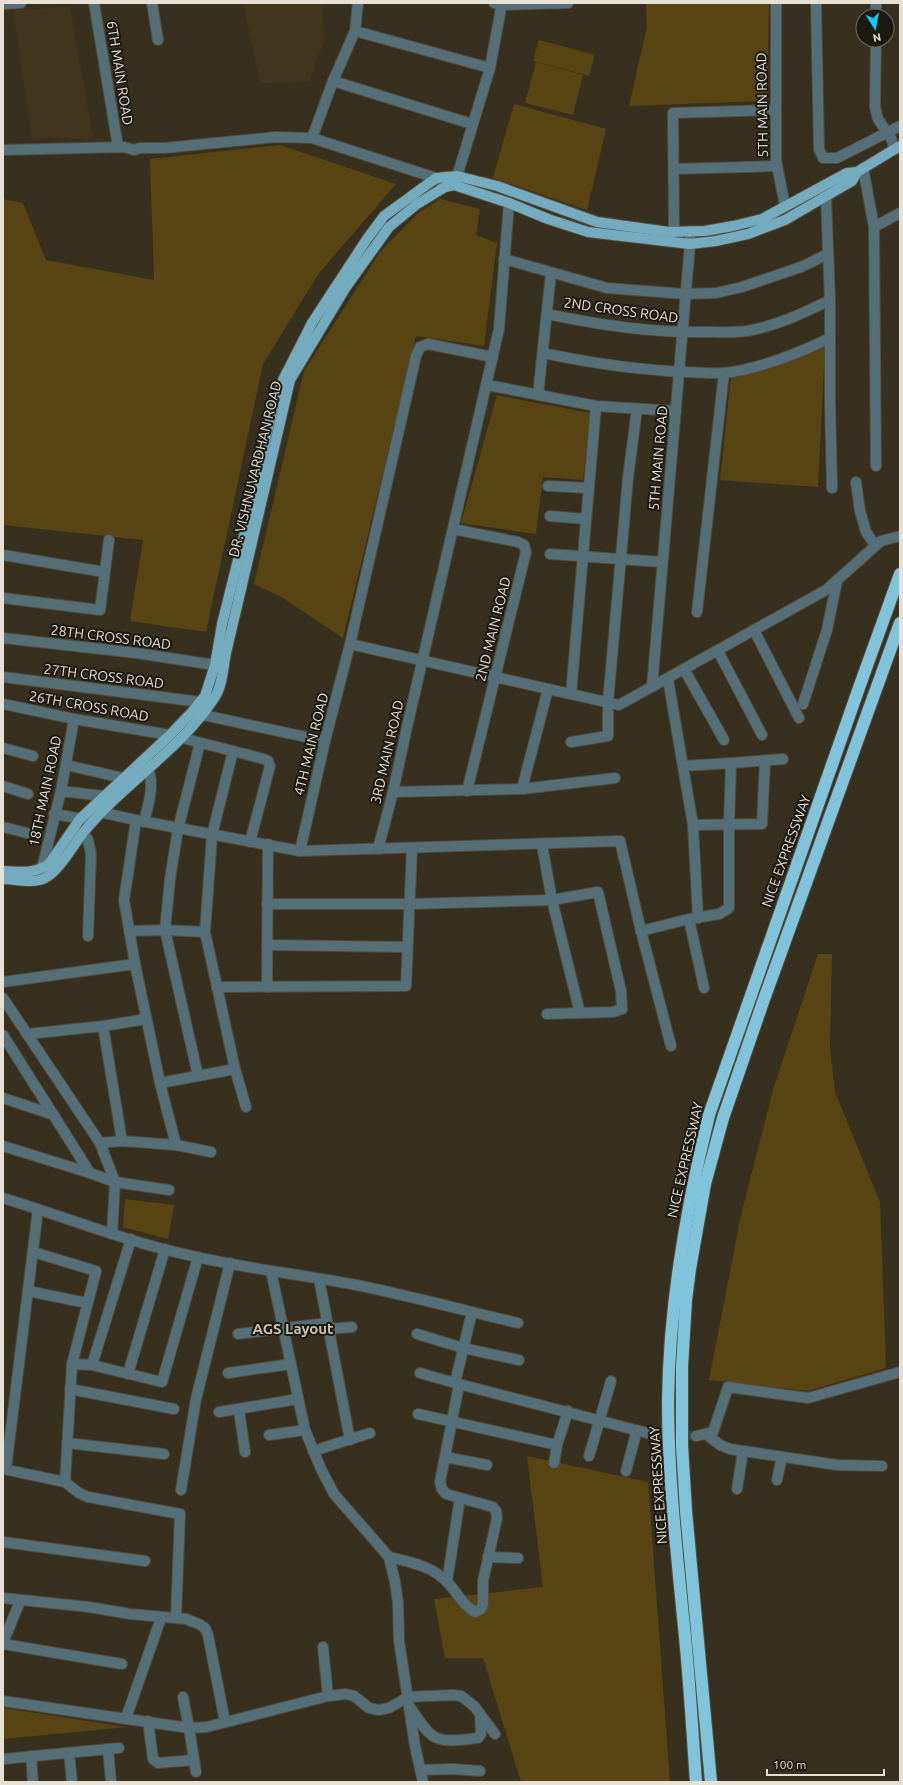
<svg xmlns="http://www.w3.org/2000/svg" width="903" height="1785" viewBox="0 0 903 1785" font-family="Ubuntu,sans-serif">
  <style>
    .built { fill: #41361d }
    .green { fill: #594513 }
    .lines { fill: none; stroke-linecap: round; stroke-linejoin: round }
    .minor-tunnel { stroke: #524a39; stroke-width: 10; stroke-dasharray: 10 5; stroke-linecap: butt }
    .minor-casing { stroke: #544c3b; stroke-width: 12 }
    .major-casing { stroke: #544c3b; stroke-width: 12 }
    .highway-casing { stroke: #544c3b; stroke-width: 14 }
    .minor { stroke: #556f78; stroke-width: 10 }
    .major { stroke: #74abbf; stroke-width: 10 }
    .highway { stroke: #80c3db; stroke-width: 12 }
    .labels { text-anchor: middle; dominant-baseline: central; stroke-width: 4; stroke-linejoin: round; paint-order: stroke }
    .street-label { font-size: 14px; fill: #e6e0d5; stroke: #1c1911 }
    .neighbourhood-label { font-size: 15px; font-weight: bold; fill: #ccc1ac; stroke: #1c1911 }
  </style>
  <rect width="100%" height="100%" fill="#38301e"/>
  <!-- built -->
  <g class="built">
    <polygon points="243,3 322,3 324,41 309,82 260,83"/>
    <polygon points="70,7 93,138 32,138 13,10"/>
  </g>
  <!-- green -->
  <g class="green">
    <polygon points="646,3 769,3 767,101 629,106 647,27"/>
    <polygon points="539,40 595,55 589,76 533,61"/>
    <polygon points="536,62 583,75 573,115 525,103"/>
    <polygon points="514,104 606,129 587,210 493,178"/>
    <polygon points="280,145 396,184 319,273 263,364 206,632 130,621 143,540 3,525 3,199 23,203 46,260 154,280 150,159"/>
    <polygon points="440,199 480,209 476,235 497,243 484,346 416,336 343,638 283,598 254,584 304,371 380,252 418,213"/>
    <polygon points="825,348 818,487 720,480 731,377"/>
    <polygon points="497,395 590,413 583,480 543,477 536,534 461,523"/>
    <polygon points="818,954 832,954 830,1047 835,1092 880,1202 886,1368 808,1391 709,1380 741,1215 773,1090"/>
    <polygon points="125,1199 174,1205 168,1239 123,1227"/>
    <polygon points="527,1456 648,1482 670,1782 521,1782 483,1658 445,1658 434,1599 543,1587"/>
    <polygon points="3,1708 127,1727 3,1739"/>
  </g>
  <g class="lines">
    <!-- minor-tunnel -->
    <polyline class="minor-tunnel" points="651,1434 696,1436"/>
    <!-- minor casing -->
    <g class="minor-casing">
      <g id="minor">
        <polyline points="94,3 118,147"/>
        <polyline points="152,3 158,40"/>
        <polyline points="494,3 502,5 568,3"/>
        <polyline points="776,3 776,160 785,206"/>
        <polyline points="816,3 819,149 823,158 837,158 900,126"/>
        <polyline points="3,4 21,3"/>
        <polyline points="876,16 876,3"/>
        <polyline points="355,31 490,68"/>
        <polyline points="876,40 875,107 878,119 891,138 895,149"/>
        <polyline points="333,81 472,124"/>
        <polyline points="312,138 333,81 355,31 358,3"/>
        <polyline points="3,150 124,147 134,150 140,148 164,148 276,137 312,138 436,178 445,187"/>
        <polyline points="863,168 874,227 900,213"/>
        <polyline points="674,169 777,166"/>
        <polyline points="455,183 490,68 502,3"/>
        <polyline points="826,197 830,300 830,402 832,488"/>
        <polyline points="874,227 876,466"/>
        <polyline points="674,232 673,113 776,110"/>
        <polyline points="504,259 607,288 685,294 716,293 742,287 801,267 828,254"/>
        <path d="M547,314C599,325 651,333 704,332C718,332 733,333 747,331C776,326 804,313 830,300"/>
        <path d="M543,353C590,363 639,370 687,372C699,372 712,374 724,373C761,369 797,354 830,338"/>
        <polyline points="487,385 596,406 676,411"/>
        <polyline points="538,395 551,273"/>
        <polyline points="856,482 860,511 866,532 875,545"/>
        <polyline points="548,486 589,488"/>
        <polyline points="550,516 586,519"/>
        <polyline points="453,529 518,542 524,545 526,552 467,791"/>
        <polyline points="550,554 662,562"/>
        <polyline points="3,555 104,572"/>
        <polyline points="3,598 100,610 109,540"/>
        <polyline points="697,612 724,373"/>
        <polyline points="754,630 799,718"/>
        <polyline points="3,638 136,653 215,665"/>
        <polyline points="350,644 619,705 826,590 881,541 900,536"/>
        <polyline points="718,651 762,735"/>
        <polyline points="684,669 724,740"/>
        <polyline points="3,677 201,702"/>
        <polyline points="668,679 693,825 698,918"/>
        <polyline points="652,687 690,244 690,231"/>
        <polyline points="571,694 596,406"/>
        <polyline points="3,704 74,719 170,735"/>
        <polyline points="803,704 827,630 837,581"/>
        <polyline points="203,715 325,741"/>
        <polyline points="182,738 264,759 268,761 270,766 250,842"/>
        <polyline points="571,742 608,736 608,702 628,478 637,409"/>
        <polyline points="3,748 33,756"/>
        <polyline points="233,751 212,835 205,932 235,1069 246,1107"/>
        <polyline points="731,763 783,759"/>
        <polyline points="66,765 123,778"/>
        <polyline points="3,786 28,794"/>
        <polyline points="522,789 548,689"/>
        <polyline points="61,791 103,796"/>
        <polyline points="393,792 522,789 615,778"/>
        <polyline points="95,811 136,820 300,851 620,841 641,931 689,919 719,914 729,908 729,824 731,763 683,766"/>
        <polyline points="54,814 88,820"/>
        <path d="M144,822C148,805 155,786 148,769"/>
        <polyline points="693,825 762,824 765,761"/>
        <polyline points="3,827 27,833"/>
        <polyline points="83,832 88,840 91,854 88,936"/>
        <polyline points="378,849 393,792 407,727 499,329 509,203"/>
        <polyline points="300,851 325,741 350,644 416,356 420,347 428,344 493,357"/>
        <polyline points="42,868 61,791 74,719"/>
        <polyline points="267,904 410,904 552,900 542,845"/>
        <polyline points="689,919 704,988"/>
        <polyline points="129,931 165,930 205,932"/>
        <polyline points="641,931 671,1046"/>
        <polyline points="267,945 407,947"/>
        <polyline points="135,964 124,900 136,820"/>
        <polyline points="3,982 135,964 160,1083 176,1145 122,1141 100,1143"/>
        <polyline points="217,987 406,986 412,848"/>
        <polyline points="267,987 268,844"/>
        <polyline points="3,998 100,1143 115,1182 112,1234"/>
        <polyline points="547,1014 613,1012 622,1009 621,991 598,892 552,900 580,1013"/>
        <polyline points="103,1026 122,1141"/>
        <polyline points="28,1034 103,1026 146,1019"/>
        <polyline points="3,1035 90,1173 115,1182 169,1190"/>
        <polyline points="198,1076 165,930 170,879 178,829 200,743"/>
        <polyline points="160,1083 235,1069"/>
        <polyline points="3,1098 54,1115"/>
        <polyline points="176,1145 211,1152"/>
        <polyline points="3,1146 90,1173"/>
        <path d="M3,1198C65,1217 125,1241 188,1255C242,1268 297,1274 351,1284C392,1292 432,1302 472,1312L455,1383L651,1434"/>
        <polyline points="33,1252 96,1271 72,1364 65,1482"/>
        <polyline points="271,1271 305,1430 321,1469 334,1494 389,1557 395,1582 398,1603 399,1641 415,1746 423,1782"/>
        <polyline points="319,1279 350,1440"/>
        <polyline points="28,1291 87,1303"/>
        <polyline points="472,1312 518,1323"/>
        <polyline points="329,1329 352,1327"/>
        <polyline points="238,1334 327,1323"/>
        <polyline points="417,1334 463,1348 519,1360"/>
        <polyline points="72,1364 92,1365 162,1382 198,1257"/>
        <polyline points="92,1365 131,1239"/>
        <polyline points="228,1373 291,1364"/>
        <polyline points="420,1373 455,1383"/>
        <polyline points="128,1374 165,1249"/>
        <polyline points="70,1389 174,1409"/>
        <polyline points="239,1410 245,1452"/>
        <polyline points="219,1412 298,1399"/>
        <polyline points="418,1414 557,1445"/>
        <polyline points="706,1434 720,1445 730,1449 837,1465 882,1466"/>
        <polyline points="269,1435 305,1430"/>
        <polyline points="696,1436 713,1432 728,1387 808,1398 900,1372"/>
        <polyline points="67,1443 164,1454"/>
        <polyline points="313,1451 370,1433"/>
        <polyline points="589,1456 611,1381"/>
        <polyline points="445,1457 487,1465"/>
        <polyline points="554,1463 557,1445 568,1411"/>
        <polyline points="3,1469 65,1482 79,1493 88,1497 180,1514 176,1618"/>
        <polyline points="6,1469 38,1209"/>
        <polyline points="626,1471 637,1430"/>
        <polyline points="777,1480 782,1457"/>
        <polyline points="737,1489 743,1451"/>
        <polyline points="181,1490 196,1399 230,1263"/>
        <polyline points="3,1542 145,1561"/>
        <path d="M389,1557C410,1562 433,1566 448,1583C457,1592 463,1606 475,1612L481,1609L483,1604V1581L497,1518L496,1511L493,1507L446,1494L442,1489L440,1482L459,1385"/>
        <polyline points="488,1557 518,1558"/>
        <polyline points="447,1582 460,1498"/>
        <polyline points="3,1598 89,1607 130,1614 186,1619 199,1624 205,1628 208,1635 225,1722"/>
        <polyline points="3,1643 20,1601"/>
        <polyline points="3,1644 122,1664"/>
        <polyline points="323,1647 328,1696"/>
        <polyline points="183,1697 189,1728 196,1772"/>
        <polyline points="3,1701 189,1728 207,1727 328,1696 346,1694 354,1696 369,1708 378,1710 389,1708 408,1697 453,1695 461,1696 474,1706 495,1734"/>
        <path d="M410,1707C417,1717 426,1734 437,1738C448,1743 467,1739 478,1738L481,1734L480,1714"/>
        <polyline points="126,1718 161,1618"/>
        <polyline points="148,1721 153,1759 158,1763 194,1760"/>
        <polyline points="108,1749 111,1782"/>
        <polyline points="69,1753 72,1782"/>
        <polyline points="31,1756 33,1782"/>
        <polyline points="3,1759 119,1748"/>
        <polyline points="420,1770 453,1769 480,1771"/>
      </g>
    </g>
    <!-- major casing -->
    <g class="major-casing">
      <g id="major">
        <path d="M3,871C20,872 35,874 49,864L80,819L170,735L192,712L205,696L215,665L222,624L255,492L267,432L275,401L283,380L312,323L367,239L384,216L436,178L457,176L497,186L597,222L669,232L705,231L733,226L762,219L847,173L857,172L900,146"/>
        <path d="M3,879C16,879 33,884 45,878C58,872 73,846 82,834C122,784 180,751 215,697C223,684 223,667 226,653L290,380L346,287L389,227L417,204L445,187L454,185L509,203L548,219L588,232L690,244L716,241L748,234L785,220L852,181L857,172"/>
      </g>
    </g>
    <!-- highway casing -->
    <g class="highway-casing">
      <g id="highway">
        <path d="M696,1782C692,1727 689,1672 683,1617C676,1545 668,1473 668,1401C669,1304 686,1209 709,1115L860,685L900,574"/>
        <polyline points="711,1782 686,1511 682,1445 682,1367 686,1300 690,1269 705,1184 723,1118 763,1002 900,623"/>
      </g>
    </g>
    <!-- minor -->
    <use href="#minor" class="minor"/>
    <!-- major -->
    <use href="#major" class="major"/>
    <!-- highway -->
    <use href="#highway" class="highway"/>
  </g>
  <g class="labels">
    <!-- street labels -->
    <g class="street-label">
      <text transform="translate(120 73) rotate(81)">6TH MAIN ROAD</text>
      <text transform="translate(762 105) rotate(-91)">5TH MAIN ROAD</text>
      <text transform="translate(621 310) rotate(8)">2ND CROSS ROAD</text>
      <text transform="translate(658 458) rotate(-85)">5TH MAIN ROAD</text>
      <text transform="translate(255 469) rotate(-76)">DR. VISHNUVARDHAN ROAD</text>
      <text transform="translate(493 629) rotate(-76)">2ND MAIN ROAD</text>
      <text transform="translate(111 637) rotate(7)">28TH CROSS ROAD</text>
      <text transform="translate(104 676) rotate(7)">27TH CROSS ROAD</text>
      <text transform="translate(89 706) rotate(10)">26TH CROSS ROAD</text>
      <text transform="translate(311 744) rotate(-76)">4TH MAIN ROAD</text>
      <text transform="translate(387 752) rotate(-77)">3RD MAIN ROAD</text>
      <text transform="translate(45 791) rotate(-78)">18TH MAIN ROAD</text>
      <text transform="translate(786 851) rotate(-70)">NICE EXPRESSWAY</text>
      <text transform="translate(685 1160) rotate(-77)">NICE EXPRESSWAY</text>
      <text transform="translate(658 1485) rotate(-94)">NICE EXPRESSWAY</text>
    </g>
    <!-- neighbourhood labels -->
    <g class="neighbourhood-label">
      <text x="293" y="1328">AGS Layout</text>
    </g>
  </g>
  <!-- border -->
  <rect width="903" height="1785" fill="none" stroke="#e6e0d5" stroke-width="8"/>
  <!-- north arrow -->
  <g transform="translate(875 28) rotate(169)"><circle r="19" fill="#1c1911" stroke="#6d695f"/>
  <path d="M0-3L7 15L0 10L-7 15Z" fill="#04cbf9"/>
  <text y="-6" font-size="11" font-weight="bold" text-anchor="middle" fill="#e6e0d5">N</text>
  </g>
  <!-- scale -->
  <path d="M767 1769v6h117v-6" fill="none" stroke="#e6e0d5" stroke-width="2"/>
  <text x="773" y="1769" font-size="12" fill="#e6e0d5" stroke="#1c1911" stroke-width="3" paint-order="stroke">100 m</text>
</svg>
